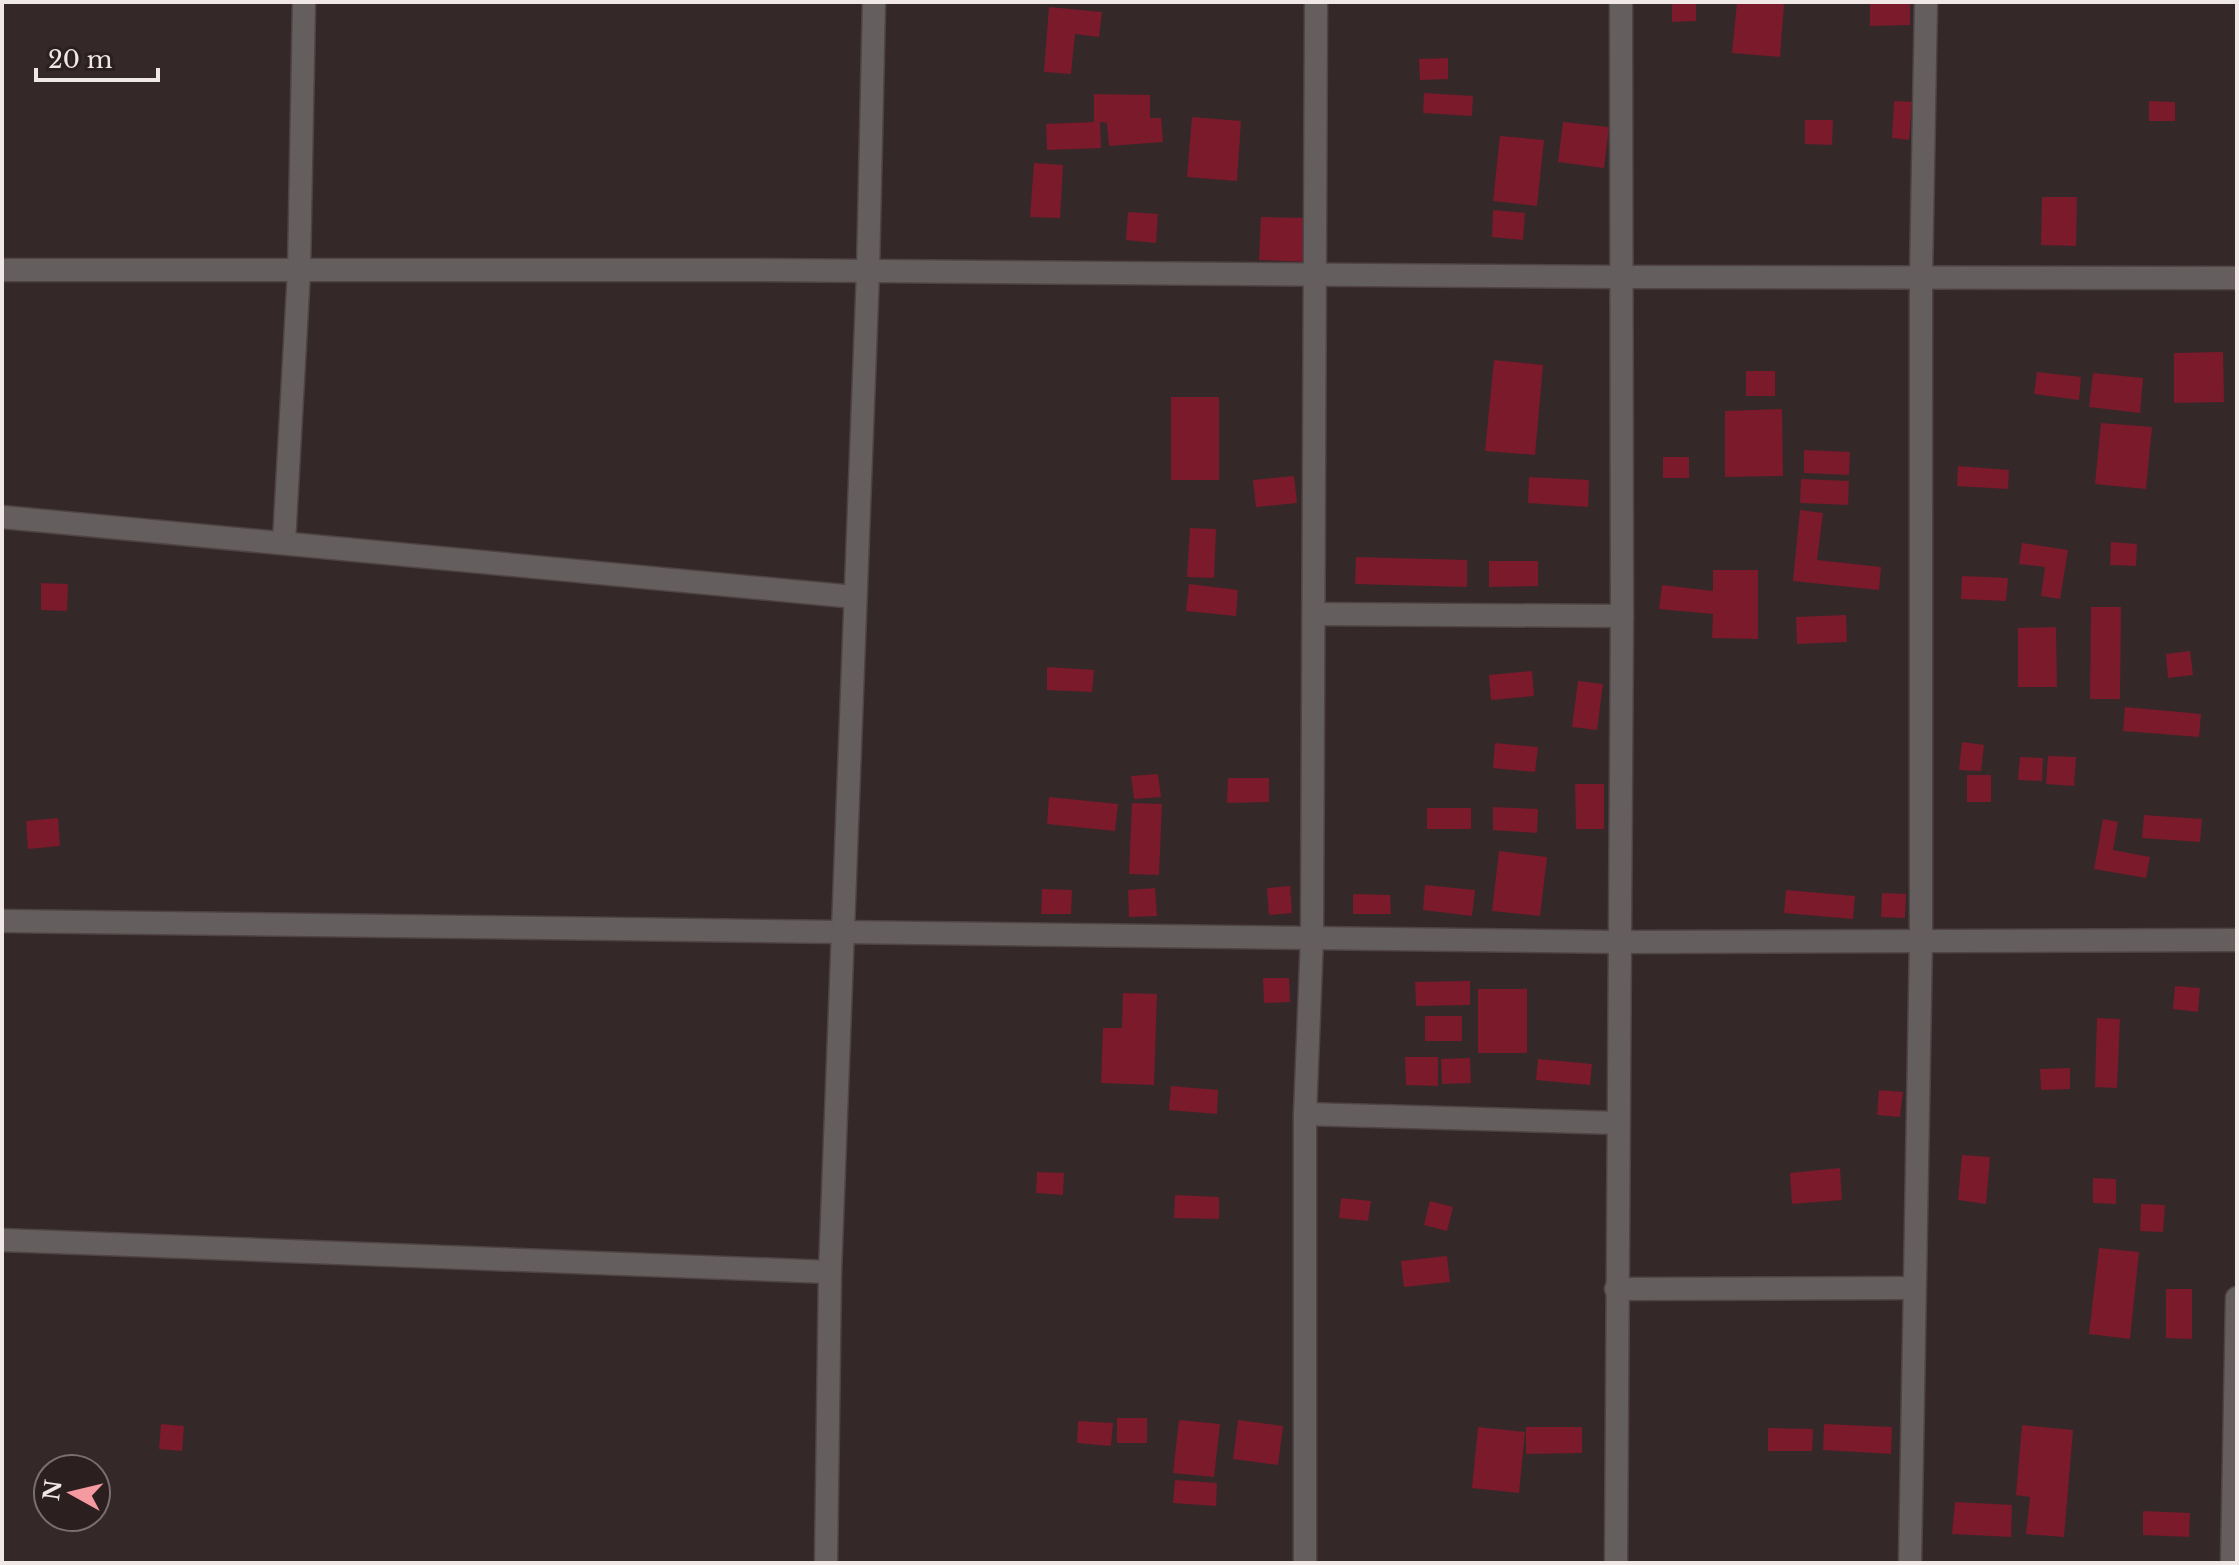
<svg xmlns="http://www.w3.org/2000/svg" width="2239" height="1565" viewBox="0 0 2239 1565" font-family="'Libre Baskerville',serif">
  <style>
    .building { fill: #7a1a2b }
    .lines { fill: none; stroke-linecap: round; stroke-linejoin: round }
    .minor-casing { stroke: #4f4344; stroke-width: 25 }
    .minor { stroke: #645e5e; stroke-width: 22 }
  </style>
  <rect width="100%" height="100%" fill="#352829"/>
  <!-- building -->
  <g class="building">
    <polygon points="1672,2 1696,2 1696,21 1672,22"/>
    <polygon points="1737,2 1784,4 1780,57 1732,53"/>
    <polygon points="1870,4 1910,4 1910,25 1870,26"/>
    <polygon points="1049,7 1102,12 1099,37 1075,34 1071,74 1044,72"/>
    <polygon points="1448,58 1448,79 1420,80 1419,59"/>
    <polygon points="1424,93 1473,96 1472,116 1423,113"/>
    <polygon points="1094,94 1150,95 1150,118 1161,118 1163,142 1109,146 1107,123 1100,122 1101,148 1047,150 1046,124 1094,122"/>
    <polygon points="1894,101 1912,102 1909,140 1892,138"/>
    <polygon points="2149,101 2175,102 2175,121 2149,121"/>
    <polygon points="1192,117 1241,121 1237,181 1187,177"/>
    <polygon points="1805,120 1833,120 1832,145 1805,144"/>
    <polygon points="1563,122 1609,127 1604,168 1558,162"/>
    <polygon points="1500,136 1544,140 1537,206 1493,201"/>
    <polygon points="1034,163 1063,165 1060,218 1030,217"/>
    <polygon points="2042,197 2077,197 2076,246 2041,245"/>
    <polygon points="1493,210 1525,213 1523,240 1492,237"/>
    <polygon points="1128,212 1158,214 1156,243 1126,240"/>
    <polygon points="1261,217 1311,218 1310,262 1259,260"/>
    <polygon points="2223,352 2224,402 2174,403 2174,353"/>
    <polygon points="1494,360 1543,365 1535,455 1485,451"/>
    <rect x="1746" y="371" width="29" height="25"/>
    <polygon points="2037,372 2081,377 2079,400 2034,394"/>
    <polygon points="2093,373 2143,378 2140,413 2089,407"/>
    <rect x="1171" y="397" width="48" height="83"/>
    <polygon points="1782,409 1783,476 1725,477 1725,411"/>
    <polygon points="2101,423 2152,427 2146,489 2095,484"/>
    <polygon points="1804,450 1850,452 1849,475 1804,473"/>
    <rect x="1663" y="457" width="26" height="21"/>
    <polygon points="1958,466 2009,470 2008,489 1957,486"/>
    <polygon points="1294,476 1297,503 1256,507 1253,480"/>
    <polygon points="1529,477 1589,480 1588,507 1528,503"/>
    <polygon points="1801,479 1849,481 1848,505 1800,503"/>
    <polygon points="1800,510 1823,513 1817,560 1881,567 1879,590 1793,581"/>
    <polygon points="1190,528 1216,529 1214,578 1187,577"/>
    <polygon points="2111,542 2137,544 2136,566 2110,565"/>
    <polygon points="2022,543 2068,550 2060,599 2041,596 2045,567 2019,564"/>
    <polygon points="1356,557 1467,560 1467,587 1355,584"/>
    <polygon points="1489,561 1538,561 1538,586 1489,587"/>
    <polygon points="1713,570 1758,570 1758,639 1712,638 1713,614 1659,609 1662,585 1713,591"/>
    <polygon points="1962,576 2008,578 2006,601 1961,599"/>
    <polygon points="41,583 68,584 67,611 41,610"/>
    <polygon points="1189,584 1238,590 1236,616 1186,611"/>
    <polygon points="2091,607 2121,607 2120,699 2090,699"/>
    <polygon points="1846,615 1847,642 1797,644 1796,617"/>
    <polygon points="2056,627 2057,687 2018,687 2018,628"/>
    <polygon points="2190,651 2193,675 2168,678 2166,654"/>
    <polygon points="1047,667 1094,670 1092,692 1047,690"/>
    <polygon points="1532,671 1534,696 1491,700 1489,675"/>
    <polygon points="1578,681 1603,684 1597,730 1572,727"/>
    <polygon points="2125,707 2201,714 2199,737 2123,731"/>
    <polygon points="1962,742 1984,745 1981,771 1959,770"/>
    <polygon points="1495,743 1538,747 1535,772 1493,768"/>
    <polygon points="2048,756 2076,757 2074,786 2046,784"/>
    <polygon points="2020,757 2043,758 2042,781 2018,780"/>
    <polygon points="1158,774 1161,797 1134,799 1131,776"/>
    <rect x="1967" y="775" width="24" height="27"/>
    <polygon points="1228,778 1269,778 1269,802 1227,803"/>
    <polygon points="1575,784 1604,784 1604,829 1576,829"/>
    <polygon points="1049,797 1118,804 1115,831 1047,824"/>
    <polygon points="1132,803 1162,804 1159,875 1129,874"/>
    <polygon points="1493,807 1538,809 1537,833 1493,830"/>
    <rect x="1427" y="808" width="44" height="21"/>
    <polygon points="2144,815 2202,819 2200,842 2142,838"/>
    <polygon points="58,818 60,846 28,849 26,821"/>
    <polygon points="2103,819 2118,822 2113,850 2150,857 2146,878 2094,869"/>
    <polygon points="1499,851 1547,857 1540,916 1492,911"/>
    <polygon points="1425,885 1475,890 1472,916 1423,910"/>
    <polygon points="1290,886 1292,913 1269,915 1267,888"/>
    <polygon points="1155,888 1157,916 1129,917 1128,890"/>
    <polygon points="1042,889 1072,890 1071,914 1041,914"/>
    <polygon points="1786,890 1855,896 1853,919 1784,913"/>
    <polygon points="1882,893 1906,894 1905,918 1881,917"/>
    <polygon points="1353,894 1390,895 1391,914 1353,914"/>
    <polygon points="1263,978 1289,978 1290,1002 1264,1003"/>
    <polygon points="1470,981 1470,1005 1416,1006 1415,982"/>
    <polygon points="2175,986 2200,988 2198,1012 2173,1009"/>
    <rect x="1478" y="989" width="49" height="64"/>
    <polygon points="1123,993 1157,994 1154,1085 1101,1083 1103,1028 1122,1028"/>
    <rect x="1425" y="1016" width="37" height="25"/>
    <polygon points="2097,1018 2120,1019 2117,1088 2095,1087"/>
    <polygon points="1405,1057 1438,1057 1438,1086 1406,1085"/>
    <polygon points="1470,1058 1471,1083 1442,1084 1441,1059"/>
    <polygon points="1538,1059 1592,1064 1590,1085 1536,1080"/>
    <polygon points="2070,1068 2070,1089 2041,1090 2040,1069"/>
    <polygon points="1171,1086 1218,1090 1217,1114 1169,1110"/>
    <polygon points="1879,1090 1903,1092 1900,1117 1877,1115"/>
    <polygon points="1962,1155 1990,1157 1986,1204 1958,1200"/>
    <polygon points="1840,1168 1842,1200 1792,1204 1790,1173"/>
    <polygon points="1037,1172 1064,1173 1063,1195 1036,1193"/>
    <polygon points="2093,1178 2116,1179 2116,1204 2093,1203"/>
    <polygon points="1175,1195 1219,1197 1219,1219 1174,1218"/>
    <polygon points="1341,1198 1371,1201 1368,1221 1339,1218"/>
    <polygon points="1430,1201 1453,1207 1447,1231 1424,1225"/>
    <polygon points="2141,1204 2165,1205 2163,1232 2140,1231"/>
    <polygon points="2099,1248 2139,1252 2130,1339 2089,1334"/>
    <polygon points="1447,1256 1450,1282 1404,1287 1401,1261"/>
    <polygon points="2166,1289 2192,1289 2192,1339 2166,1338"/>
    <rect x="1117" y="1418" width="30" height="25"/>
    <polygon points="1179,1420 1220,1424 1214,1477 1173,1473"/>
    <polygon points="1238,1420 1283,1426 1278,1465 1233,1459"/>
    <polygon points="1078,1421 1113,1423 1111,1446 1077,1443"/>
    <polygon points="161,1424 184,1426 182,1451 159,1449"/>
    <polygon points="1824,1424 1892,1427 1891,1454 1823,1450"/>
    <polygon points="2022,1425 2073,1430 2064,1537 2026,1534 2030,1497 2016,1495"/>
    <polygon points="1478,1427 1525,1432 1519,1493 1472,1488"/>
    <polygon points="1526,1427 1582,1427 1582,1453 1526,1454"/>
    <polygon points="1768,1428 1813,1429 1812,1451 1768,1451"/>
    <polygon points="1175,1480 1217,1483 1216,1506 1173,1503"/>
    <polygon points="1955,1502 2012,1505 2011,1537 1952,1534"/>
    <polygon points="2143,1511 2190,1513 2189,1537 2143,1535"/>
  </g>
  <g class="lines">
    <!-- minor casing -->
    <g class="minor-casing">
      <g id="minor">
        <polyline points="2,270 752,270 1621,277 2237,278"/>
        <polyline points="2,517 855,597"/>
        <polyline points="284,542 299,271 304,2"/>
        <polyline points="1314,614 1622,616"/>
        <polyline points="2,921 1618,942 2237,940"/>
        <polyline points="1305,1114 1618,1123"/>
        <polyline points="2,1240 830,1272"/>
        <polyline points="1616,1289 1914,1288"/>
        <polyline points="826,1563 830,1272 868,271 874,2"/>
        <polyline points="1305,1563 1305,1114 1312,938 1316,2"/>
        <polyline points="1616,1563 1622,616 1621,2"/>
        <polyline points="1910,1563 1921,939 1921,276 1926,2"/>
        <polyline points="2232,1563 2237,1298"/>
      </g>
    </g>
    <!-- minor -->
    <use href="#minor" class="minor"/>
  </g>
  <!-- border -->
  <rect width="2239" height="1565" fill="none" stroke="#f0e7e7" stroke-width="8"/>
  <!-- north arrow -->
  <g transform="translate(72 1493) rotate(278)"><circle r="38" fill="#2b1f1f" stroke="#7a6f6f" stroke-width="2"/>
  <path d="M0-6L14 30L0 20L-14 30Z" fill="#f49aa0"/>
  <text y="-12" font-size="22" font-weight="bold" text-anchor="middle" fill="#f0e7e7">N</text>
  </g>
  <!-- scale -->
  <path d="M36 68v12h122v-12" fill="none" stroke="#f0e7e7" stroke-width="4"/>
  <text x="48" y="68" font-size="24" fill="#f0e7e7" stroke="#2b1f1f" stroke-width="6" paint-order="stroke">20 m</text>
</svg>
